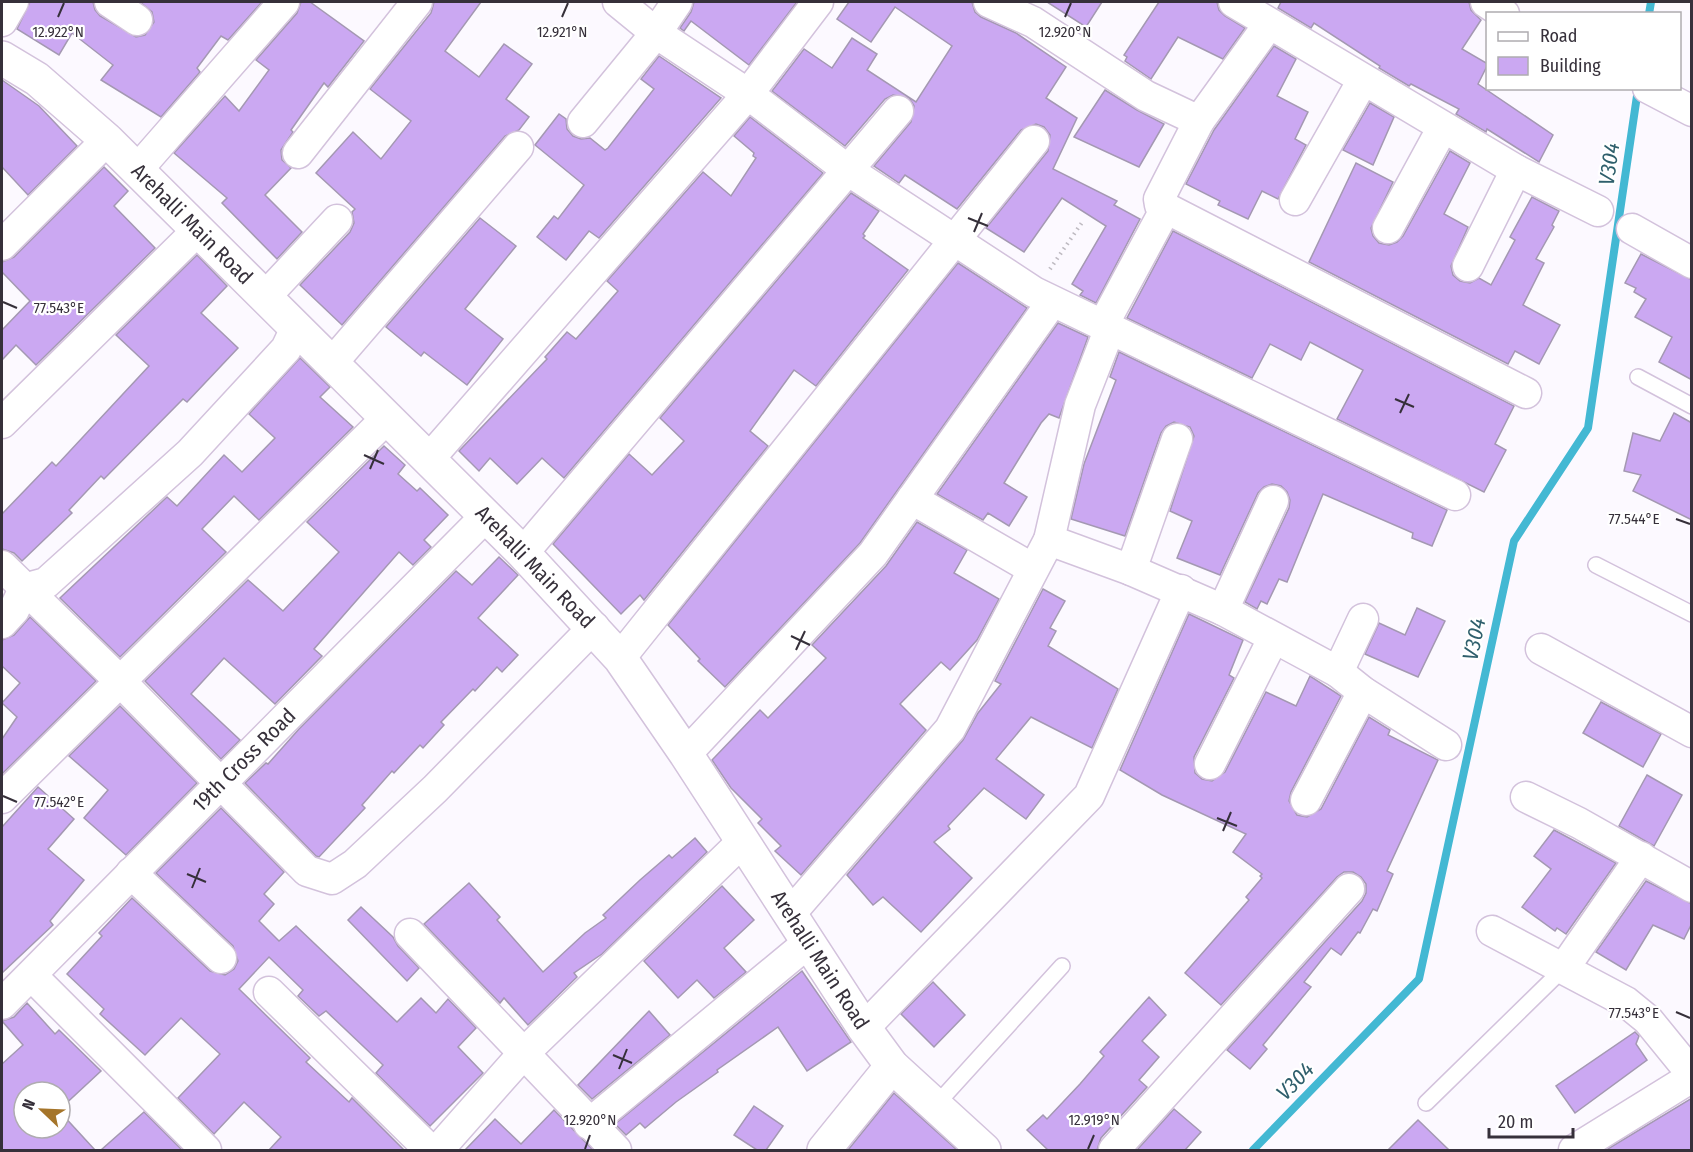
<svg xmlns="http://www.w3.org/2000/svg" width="1693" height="1152" viewBox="0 0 1693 1152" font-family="'Fira Sans Condensed',sans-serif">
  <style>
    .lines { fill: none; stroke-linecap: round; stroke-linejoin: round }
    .stream { stroke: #43b8d3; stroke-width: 8 }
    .building { fill: #cba8f2; stroke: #a498b2; stroke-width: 1.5 }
    .service-casing { stroke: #d3c2dc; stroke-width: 18 }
    .minor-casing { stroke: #d3c2dc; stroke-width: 33 }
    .tertiary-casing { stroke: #d3c2dc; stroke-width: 36 }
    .path { stroke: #bebac1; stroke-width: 4; stroke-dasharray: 1.5 4.5; stroke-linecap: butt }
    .service { stroke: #fff; stroke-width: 15 }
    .minor { stroke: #fff; stroke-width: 30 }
    .tertiary { stroke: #fff; stroke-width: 33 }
    .ticks { fill: none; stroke: #36303a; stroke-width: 2 }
    .labels { text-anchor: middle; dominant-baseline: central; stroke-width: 4.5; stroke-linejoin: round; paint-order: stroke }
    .street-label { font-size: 21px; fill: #36303a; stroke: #fff }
    .water-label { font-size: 22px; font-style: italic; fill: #2f5f6c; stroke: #fff }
    .ticks-label { font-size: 15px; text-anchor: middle; fill: #36303a; stroke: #fff; stroke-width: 4.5; stroke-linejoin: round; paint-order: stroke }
  </style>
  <rect width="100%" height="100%" fill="#fcf9ff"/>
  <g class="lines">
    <!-- stream -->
    <g class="stream">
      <polyline points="1649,14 1651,2"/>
      <polyline points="1253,1150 1419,979 1514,541 1588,428 1638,89"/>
    </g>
  </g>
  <!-- building -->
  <g class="building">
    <polygon points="30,2 93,2 95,10 100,16 136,37 145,35 154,22 152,12 140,2 262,2 228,40 221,36 197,68 200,72 161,117 101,80 113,65 72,33 59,55 17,29"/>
    <polygon points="301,2 310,2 364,41 328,87 324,83 291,130 293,132 281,150 282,160 291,168 265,195 302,232 277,259 222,203 227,198 174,153 225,96 239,111 269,70 256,60 297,13"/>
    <polygon points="434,2 481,2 445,51 479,77 504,44 532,64 506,99 529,117 519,130 505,136 342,325 300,285 350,232 354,223 352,212 355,209 316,173 353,132 381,159 411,121 370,89 431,13"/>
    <polygon points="694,2 797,2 749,65 691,21 684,31 680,28 691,12"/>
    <polygon points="849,2 972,2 975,12 981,17 1016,33 1066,67 1046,98 1077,118 1053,169 1117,201 1114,205 1140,219 1096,303 1080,295 1083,291 1072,284 1106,226 1062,198 1024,252 986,228 1048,151 1050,135 1044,127 1036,124 1021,130 957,209 905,175 899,183 874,166 911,122 914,106 909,98 893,95 885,99 845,146 772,91 804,49 832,68 852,38 877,54 867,70 916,102 952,46 895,7 871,42 837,19"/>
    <polygon points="1047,2 1102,2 1086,27"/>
    <polygon points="1159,2 1217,2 1219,10 1225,16 1245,28 1223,59 1178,37 1151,79 1125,61 1127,57 1124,55"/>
    <polygon points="1281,2 1469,2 1471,10 1481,20 1462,49 1488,64 1478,84 1553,135 1539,162 1487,129 1486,132 1456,114 1459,109 1411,84 1409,86 1379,68 1380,66 1314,23 1311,28 1278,8"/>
    <polygon points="1274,46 1296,59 1277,96 1308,112 1295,139 1306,145 1278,199 1262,191 1248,219 1218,205 1220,201 1186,184 1214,130"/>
    <polygon points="659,56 721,98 599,238 589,231 566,260 537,237 554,216 558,219 584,185 535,145 559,114 566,119 567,129 573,136 581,139 590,138 605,150 608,148 654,89 641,79"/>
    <polygon points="2,80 39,106 77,146 28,195 2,167"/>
    <polygon points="1105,90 1137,110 1164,124 1139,167 1074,137"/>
    <polygon points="1370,103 1394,117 1373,165 1343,150"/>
    <polygon points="750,117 823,173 564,478 542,458 517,484 490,458 479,471 459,451 547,359 545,357 567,332 576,339 618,291 607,281 703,172 731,196 756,158 753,156 754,153 734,136"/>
    <polygon points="1450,151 1470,163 1444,214 1468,227 1451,266 1453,275 1460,281 1470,283 1479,278 1491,285 1515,240 1510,237 1532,197 1559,211 1552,225 1554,227 1536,259 1544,263 1523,305 1560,325 1539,364 1515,351 1508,364 1309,262 1356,163 1393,182 1371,228 1373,236 1379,243 1389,245 1397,242 1403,236"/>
    <polygon points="104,167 128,191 114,206 155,248 36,365 16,345 2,360 2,330 30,301 2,272 2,262 14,257"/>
    <polygon points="851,193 879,211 863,234 865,236 863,238 908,270 816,386 794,370 750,431 768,446 644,600 640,595 621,614 553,544 629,454 652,475 684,441 660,418"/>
    <polygon points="480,218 516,246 465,309 503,339 467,385 424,352 421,356 386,327"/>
    <polygon points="1173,231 1514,406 1495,444 1506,450 1484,492 1337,419 1363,370 1310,342 1301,360 1270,344 1252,378 1127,318"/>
    <polygon points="1641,254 1692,280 1692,380 1659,362 1672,337 1635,317 1646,299 1634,292 1636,288 1625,283"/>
    <polygon points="197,255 227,286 201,313 238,348 187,402 183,399 104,479 101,476 69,510 72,513 22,561 14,553 2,549 2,514 52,462 56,466 149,366 116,335"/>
    <polygon points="958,263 1027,308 860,543 725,687 698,661 700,659 668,625"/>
    <polygon points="1058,323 1088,337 1059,418 1049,414 1041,423 1004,483 1027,497 1009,526 988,513 983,520 937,494"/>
    <polygon points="1119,352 1447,510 1432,546 1412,538 1413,533 1323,494 1287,582 1279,579 1267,604 1261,601 1257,609 1245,602 1289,508 1290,500 1287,492 1281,486 1272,484 1264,487 1258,493 1220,575 1177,558 1192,521 1170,511 1194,436 1190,427 1174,422 1166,426 1161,433 1125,536 1071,519 1084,464 1116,380 1110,377"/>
    <polygon points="300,358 330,387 320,397 353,427 259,520 234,496 202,529 226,552 120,657 60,598 167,497 177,506 224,455 242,472 275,438 249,414"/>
    <polygon points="1674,413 1692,423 1692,520 1633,491 1641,475 1624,471 1633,433 1660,441"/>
    <polygon points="384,446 405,465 398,474 417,491 420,488 448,515 424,540 431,547 413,565 399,552 314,649 322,656 275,704 224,658 191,694 240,740 221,759 145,681 248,580 283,611 339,552 307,522"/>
    <polygon points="917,522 967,550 954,573 999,599 977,640 950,670 941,662 900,704 926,730 801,875 775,851 781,846 758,823 762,819 731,788 712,760 760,710 768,718 826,658 812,645 886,566"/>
    <polygon points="499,557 518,575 478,618 518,655 502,672 497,667 475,691 473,689 441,722 444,725 423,748 420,745 394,773 392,771 362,805 365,808 319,857 316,856 245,783 266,763 268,764 299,729 456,571 472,585"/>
    <polygon points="1043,589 1065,601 1050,628 1056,631 1048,646 1118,689 1092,748 1031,717 996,759 1044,795 1026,819 984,788 948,826 950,829 934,842 972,878 921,932 883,897 873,905 847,875 963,740 978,713 1001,684 995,681"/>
    <polygon points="1417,608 1445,621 1418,677 1365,654 1379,623 1405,635"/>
    <polygon points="1189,614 1243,640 1229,675 1234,678 1194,757 1195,773 1202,779 1212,781 1225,772 1266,692 1296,706 1310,676 1341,696 1291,792 1289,801 1297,815 1307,817 1321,809 1369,717 1390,730 1388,735 1438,760 1387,871 1393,874 1377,911 1373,909 1360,933 1358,932 1341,955 1331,948 1304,982 1311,987 1263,1045 1267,1049 1250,1069 1227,1050 1362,901 1366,893 1366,884 1361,877 1353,872 1344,872 1337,877 1221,1005 1185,973 1249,900 1246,897 1262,878 1260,876 1262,874 1233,852 1246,834 1162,795 1120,770"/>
    <polygon points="30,617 96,681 2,774 2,739 17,717 2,703 20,683 2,666 2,640 14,635"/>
    <polygon points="1601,702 1661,734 1643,767 1583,733"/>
    <polygon points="120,706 197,783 126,855 84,818 108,790 69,756"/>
    <polygon points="1647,775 1682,795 1654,846 1619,826"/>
    <polygon points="38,787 74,819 48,849 84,880 50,921 53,925 2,973 2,827"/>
    <polygon points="221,808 284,872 264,894 274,904 259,921 279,941 296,926 397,1022 421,998 436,1013 448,999 476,1028 458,1047 483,1073 430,1126 376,1073 383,1065 326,1011 319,1016 298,996 303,990 269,957 239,989 310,1058 306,1062 349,1102 352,1098 404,1150 269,1150 281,1137 244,1102 214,1134 178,1098 220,1054 181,1018 145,1055 100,1014 104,1009 67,974 102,936 99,933 132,898 210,971 225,975 234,969 238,961 233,946 156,873"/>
    <polygon points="1554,830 1616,863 1566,934 1557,928 1555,931 1522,907 1551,869 1534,856"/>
    <polygon points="695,838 707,852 602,954 574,973 577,977 528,1025 504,998 500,1003 424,924 469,883 500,917 497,920 543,972 585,933 606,918 603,915 640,880 669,855 672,858"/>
    <polygon points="1646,881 1692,904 1692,923 1684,939 1653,925 1626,970 1596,952"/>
    <polygon points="722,886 754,920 724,948 746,972 714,998 697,980 678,998 644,961"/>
    <polygon points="361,907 393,937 398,946 419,968 407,981 348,920"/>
    <polygon points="802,971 851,1042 807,1071 778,1027 717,1070 718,1072 676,1102 645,1128 640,1123 626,1135 615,1124"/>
    <polygon points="933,982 965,1015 934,1047 901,1014"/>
    <polygon points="1149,997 1166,1015 1142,1041 1159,1057 1139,1080 1147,1087 1101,1138 1097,1150 1048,1150 1027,1130 1043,1115 1047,1119 1080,1084 1104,1056 1100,1052"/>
    <polygon points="27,1003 55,1034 59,1030 101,1071 60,1109 60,1092 24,1092 24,1128 60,1128 60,1112 95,1150 2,1150 2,1064 23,1045 2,1021 14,1017"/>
    <polygon points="649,1011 670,1035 592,1099 578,1085"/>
    <polygon points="1635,1032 1639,1036 1636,1044 1647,1060 1575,1113 1556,1086"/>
    <polygon points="894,1093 896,1095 957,1150 848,1150"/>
    <polygon points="1692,1098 1692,1150 1606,1150"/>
    <polygon points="754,1106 783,1126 766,1150 757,1150 734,1135"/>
    <polygon points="1174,1109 1201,1132 1185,1150 1137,1150"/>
    <polygon points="554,1110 593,1150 465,1150 495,1119 521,1144"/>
    <polygon points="144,1112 182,1150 101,1150"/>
    <polygon points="1418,1120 1449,1150 1388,1150"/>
  </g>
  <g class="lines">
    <!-- service casing -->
    <g class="service-casing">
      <g id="service">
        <polyline points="1638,377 1692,406"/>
        <polyline points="1596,565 1692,614"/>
        <polyline points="1426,1103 1564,968"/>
        <polyline points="935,1106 1062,966"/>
      </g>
    </g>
    <!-- minor casing -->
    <g class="minor-casing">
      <g id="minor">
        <polyline points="110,2 137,20"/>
        <polyline points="618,2 656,33 748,94 849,171 1034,292 1455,495"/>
        <polyline points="989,2 1033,22 1146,96 1199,121"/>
        <polyline points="1234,2 1516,170 1598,211"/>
        <polyline points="1486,2 1504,14"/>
        <polyline points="2,21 13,2"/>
        <polyline points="1269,24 1199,121 1159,199 1160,205 1526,393"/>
        <polyline points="1648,88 1692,111"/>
        <polyline points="583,122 656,33 677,2"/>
        <polyline points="298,153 417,2"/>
        <polyline points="137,170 284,2"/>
        <polyline points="1295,200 1363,80"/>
        <polyline points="1388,228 1443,127"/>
        <polyline points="1632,229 1692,263"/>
        <polyline points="2,245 107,140"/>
        <polyline points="1468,266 1516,170"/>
        <polyline points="265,297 337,220"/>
        <polyline points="1103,325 1166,208"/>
        <polyline points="332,363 518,147"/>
        <polyline points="2,423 198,230"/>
        <polyline points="429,459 748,94 818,2"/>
        <polyline points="912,499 1033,569"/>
        <polyline points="1049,540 1131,570 1177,439"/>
        <polyline points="523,553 898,111"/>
        <polyline points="2,566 121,682 307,871 332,879 355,864 435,789 594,627"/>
        <polyline points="1131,570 1223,610 1338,672 1363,619"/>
        <polyline points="1223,610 1273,501"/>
        <polyline points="2,623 14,610 24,589 46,583 190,453 286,349 296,328"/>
        <polyline points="1541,649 1692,732"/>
        <polyline points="620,658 1034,141"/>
        <polyline points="1338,672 1363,692 1446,745"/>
        <polyline points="686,754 873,554 1052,302"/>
        <polyline points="1210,764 1273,639"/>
        <polyline points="1526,797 1579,823 1692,887"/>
        <polyline points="2,798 387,418"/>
        <polyline points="1306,800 1363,692"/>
        <polyline points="131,873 221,958"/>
        <polyline points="790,914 950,729 1049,540 1080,405 1110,328"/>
        <polyline points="1492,931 1626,1002 1648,1020 1692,1074"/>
        <polyline points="410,934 616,1150"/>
        <polyline points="1564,968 1641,857"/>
        <polyline points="32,976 206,1150"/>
        <polyline points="269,992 430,1150"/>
        <polyline points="2,1004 486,516"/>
        <polyline points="864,1028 1089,796 1181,590"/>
        <polyline points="589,1124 809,942"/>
        <polyline points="438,1150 523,1054 743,841"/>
        <polyline points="1114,1150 1349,889"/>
        <polyline points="1574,1150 1692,1077"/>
      </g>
    </g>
    <!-- tertiary casing -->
    <g class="tertiary-casing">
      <g id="tertiary">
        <polyline points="2,58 37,79 107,140 523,553 620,658 686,754 864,1028 892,1066 984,1150"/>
        <polyline points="824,1150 892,1066"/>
      </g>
    </g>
    <!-- path -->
    <polyline class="path" points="1050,269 1083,221"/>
    <!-- service -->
    <use href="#service" class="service"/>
    <!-- minor -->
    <use href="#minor" class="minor"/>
    <!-- tertiary -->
    <use href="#tertiary" class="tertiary"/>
  </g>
  <!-- ticks -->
  <path class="ticks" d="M58,17L64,3M562,17L568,3M1065,17L1071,3M968,218L988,226M974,232L982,213M3,302L17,308M1395,399L1414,407M1400,413L1409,394M364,455L384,464M370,469L378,450M1676,519L1690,524M791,636L810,645M796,650L805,631M3,796L17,802M1217,818L1237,826M1223,831L1231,812M187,874L206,882M192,888L200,868M1676,1012L1690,1018M613,1055L632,1063M619,1069L627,1049M585,1149L590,1135M1088,1149L1094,1135"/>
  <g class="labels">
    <!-- street labels -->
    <g class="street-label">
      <text transform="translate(192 224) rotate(45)">Arehalli Main Road</text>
      <text transform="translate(535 567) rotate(46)">Arehalli Main Road</text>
      <text transform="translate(244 760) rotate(-45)">19th Cross Road</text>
      <text transform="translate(820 960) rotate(57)">Arehalli Main Road</text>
    </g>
    <!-- water labels -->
    <g class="water-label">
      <text transform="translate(1609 164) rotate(-82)">V304</text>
      <text transform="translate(1474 639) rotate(-78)">V304</text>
      <text transform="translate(1295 1081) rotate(-46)">V304</text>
    </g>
  </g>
  <g class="ticks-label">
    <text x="58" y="37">12.922°N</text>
    <text x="562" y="37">12.921°N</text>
    <text x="1065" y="37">12.920°N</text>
    <text x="59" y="313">77.543°E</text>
    <text x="1634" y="524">77.544°E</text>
    <text x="59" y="807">77.542°E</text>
    <text x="1634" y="1018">77.543°E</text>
    <text x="590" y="1125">12.920°N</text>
    <text x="1094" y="1125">12.919°N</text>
  </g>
  <!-- border -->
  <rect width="1693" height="1152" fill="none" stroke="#36303a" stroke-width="6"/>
  <!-- legend -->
  <rect x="1486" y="12" width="195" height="78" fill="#ffffff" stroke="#afacb0" stroke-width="1.5"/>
  <rect x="1498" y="32" width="30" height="9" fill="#ffffff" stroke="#afacb0" stroke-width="1.5"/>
  <text x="1540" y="42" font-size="18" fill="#36303a">Road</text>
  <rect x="1498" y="57" width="30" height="18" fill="#cba8f2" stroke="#afacb0" stroke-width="1.5"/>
  <text x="1540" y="72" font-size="18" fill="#36303a">Building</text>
  <!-- north arrow -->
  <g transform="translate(42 1110) rotate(293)"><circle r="28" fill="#ffffff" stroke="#afacb0" stroke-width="1.5"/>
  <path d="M0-4.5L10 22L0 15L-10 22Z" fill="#a5752a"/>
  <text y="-9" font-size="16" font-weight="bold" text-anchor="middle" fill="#36303a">N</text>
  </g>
  <!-- scale -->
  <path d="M1489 1128v9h84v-9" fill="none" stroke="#36303a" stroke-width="3"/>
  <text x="1498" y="1128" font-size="18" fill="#36303a" stroke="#ffffff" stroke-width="4.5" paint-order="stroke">20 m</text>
</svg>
